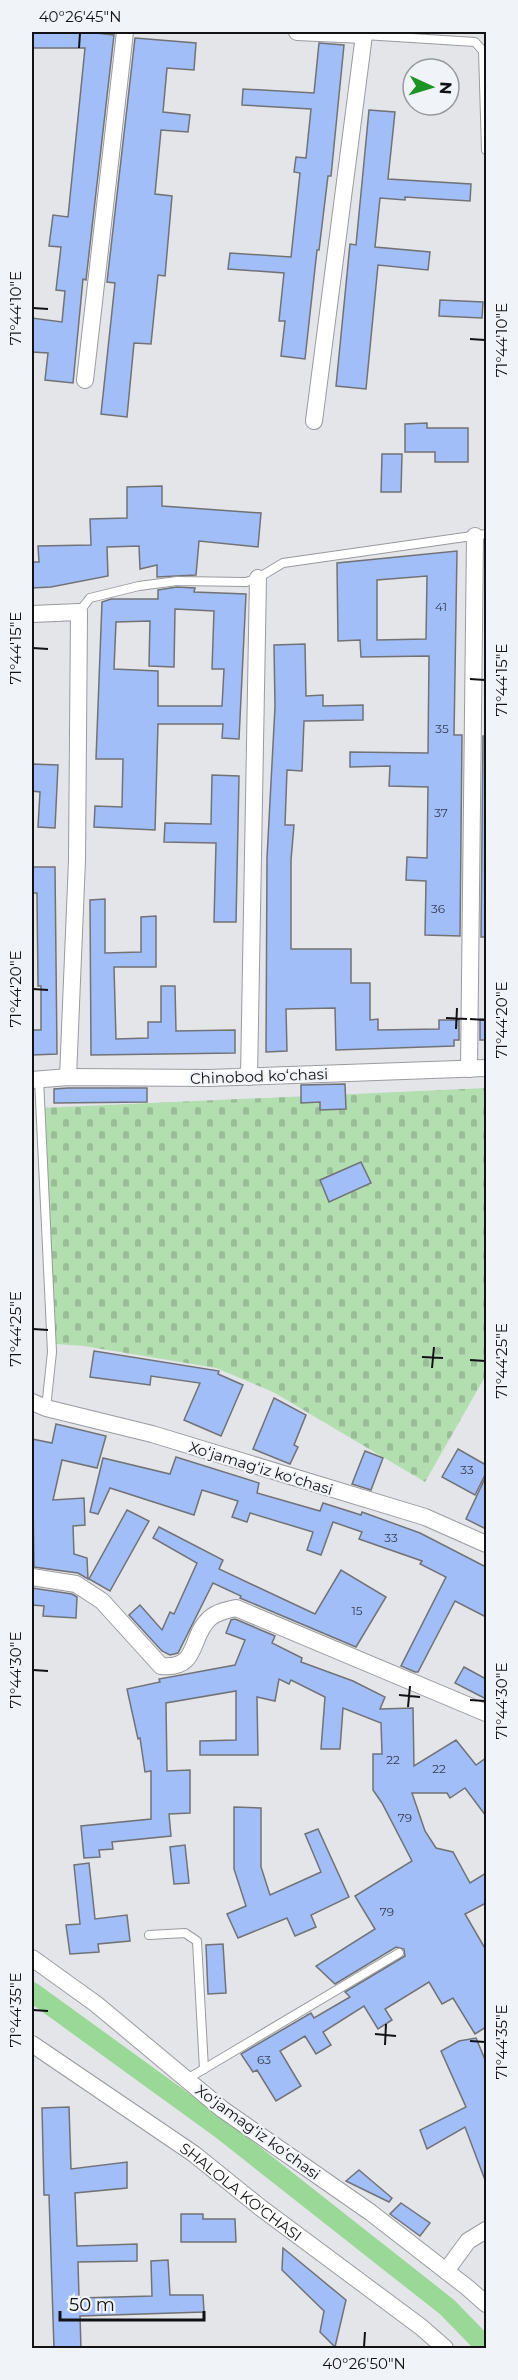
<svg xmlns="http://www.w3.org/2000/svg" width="518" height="2380" viewBox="0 0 518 2380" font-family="Montserrat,sans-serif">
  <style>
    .cemetery { fill: url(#cemetery-stones) }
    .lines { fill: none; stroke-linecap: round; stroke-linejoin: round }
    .canal { stroke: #9ad897; stroke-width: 20 }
    .building { fill: #a2bef8; stroke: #717276; stroke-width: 1.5; fill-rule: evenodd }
    .lane-casing { stroke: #999b9f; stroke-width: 10 }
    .street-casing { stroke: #999b9f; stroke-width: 18 }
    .lane { stroke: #fff; stroke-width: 8 }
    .street { stroke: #fff; stroke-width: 16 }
    .ticks { fill: none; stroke: #121214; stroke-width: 2 }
    .labels { text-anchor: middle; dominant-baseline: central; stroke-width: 4.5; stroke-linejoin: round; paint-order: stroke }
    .number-label { font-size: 12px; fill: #363d4d }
    .street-label { font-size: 15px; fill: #121214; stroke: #f0f3f7 }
    .neatline { fill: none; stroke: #121214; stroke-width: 2 }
    .ticks-label { font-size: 15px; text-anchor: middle; fill: #121214 }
  </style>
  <defs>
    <pattern id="cemetery-stones" width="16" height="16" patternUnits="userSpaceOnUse" patternTransform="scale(1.5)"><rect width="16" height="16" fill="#b3deb0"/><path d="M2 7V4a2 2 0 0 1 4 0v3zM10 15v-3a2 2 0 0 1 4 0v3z" fill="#99bd96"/></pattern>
  </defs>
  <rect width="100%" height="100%" fill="#e3e5e9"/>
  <!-- cemetery -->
  <polygon class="cemetery" points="486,1088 486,1375 425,1482 273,1392 216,1368 84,1346 56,1344 39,1108"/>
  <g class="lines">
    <!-- canal -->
    <polyline class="canal" points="32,1992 221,2129 447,2307 486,2347"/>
  </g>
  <!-- building -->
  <g class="building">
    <polygon points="32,32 87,32 114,35 86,280 83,279 73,383 45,380 48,353 32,352 32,318 62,322 65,291 56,290 61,247 49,246 53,215 68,217 85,48 32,48"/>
    <polygon points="135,38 196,43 194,70 167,68 163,112 190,115 188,132 161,130 155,194 172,196 165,276 158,275 151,344 134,343 127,417 101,414 115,283 107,282"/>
    <polygon points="319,43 344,45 331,176 328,176 319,250 317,250 305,359 281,356 285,321 279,321 284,273 228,269 230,253 291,257 300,173 294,172 296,157 306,158 311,109 242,105 243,89 314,93"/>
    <polygon points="369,110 395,112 388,179 471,184 470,201 405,197 405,200 380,198 375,247 430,252 428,270 378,265 366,389 336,386 350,244 356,245"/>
    <polygon points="440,300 483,302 482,318 439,316"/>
    <polygon points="427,423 427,428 468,428 468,462 435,462 435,452 405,452 405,424"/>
    <polygon points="382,454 402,454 401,492 381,492"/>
    <polygon points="162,486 162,506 261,513 258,547 199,541 196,575 157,577 157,565 140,569 139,546 107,547 108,576 51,587 32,588 32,562 39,562 38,546 91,545 90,519 127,518 127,487"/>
    <path d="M457,551L454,735H462L460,936L425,935L426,881L406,880L407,857L427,858L428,787L389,786L390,766L350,767V752L428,753L429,656L361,657L360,640L338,641L337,563ZM427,576L426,639L377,640V580Z"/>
    <path d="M177,587L195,588L194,592L246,594L239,739L222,738L223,724H158L155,830L94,827L95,806L122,807L123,759H96L102,602L111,599H158V590ZM175,609L214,611L212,669H224L222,706H158V671L114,669L116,622L150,621L149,666L174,667Z"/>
    <polygon points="305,644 306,696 323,695 323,706 363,705 363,720 304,721 302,771 287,770 285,825 294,825 291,860 291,949 351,949 351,983 370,983 370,1020 378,1019 378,1030 439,1029 439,1020 459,1020 459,1040 454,1040 454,1046 336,1050 335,1008 286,1009 287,1051 266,1052 267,858 275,707 274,645"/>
    <polygon points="483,736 486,736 486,937 481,937"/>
    <polygon points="32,764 58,765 55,828 38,827 40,792 32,791"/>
    <polygon points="212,775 239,776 236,922 214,922 216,843 164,842 165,823 211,824"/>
    <polygon points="32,867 55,867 57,1054 32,1055 32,1030 41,1030 41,986 38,986 37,893 32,893"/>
    <polygon points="105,899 105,953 141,952 141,917 156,916 156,967 114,967 116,1039 148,1038 148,1022 161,1022 161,986 175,986 176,1031 235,1030 235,1053 91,1055 90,900"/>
    <rect x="480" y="1019" width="6" height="21"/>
    <polygon points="345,1084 346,1109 320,1110 320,1102 301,1103 301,1085"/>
    <polygon points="68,1088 147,1088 147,1102 54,1103 54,1089"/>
    <polygon points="361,1162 371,1183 329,1202 320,1180"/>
    <polygon points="94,1351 219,1371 218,1374 243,1385 221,1436 184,1420 200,1383 151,1376 150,1385 90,1377"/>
    <polygon points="274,1398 306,1415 294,1445 298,1447 290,1464 253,1449"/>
    <polygon points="56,1424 106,1436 97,1468 62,1460 53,1500 84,1498 85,1525 73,1526 74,1554 87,1558 88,1579 78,1573 34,1567 32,1439 52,1443"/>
    <polygon points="458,1449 486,1465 486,1473 475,1495 442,1477"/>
    <polygon points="365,1451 383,1458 371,1490 352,1484"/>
    <polygon points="176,1457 259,1483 257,1493 320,1511 323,1503 361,1515 362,1512 420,1533 486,1567 486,1617 455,1601 418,1672 415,1672 401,1666 446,1577 420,1564 422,1561 359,1539 362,1532 333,1522 321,1555 307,1550 313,1532 250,1513 247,1522 232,1517 238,1501 202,1490 194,1515 110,1488 98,1514 90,1512 103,1458 170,1474"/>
    <polygon points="486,1476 486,1529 466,1519"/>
    <polygon points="127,1510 149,1521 110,1591 89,1579"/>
    <polygon points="159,1527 223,1560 219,1569 315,1614 341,1570 386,1597 356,1647 240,1598 241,1596 213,1583 178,1653 170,1655 162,1651 129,1615 140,1605 162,1630 170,1612 174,1614 197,1563 153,1538"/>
    <polygon points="32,1588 72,1594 77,1597 76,1618 43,1616 44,1606 32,1605"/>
    <polygon points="235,1619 275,1636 272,1643 302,1658 301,1662 353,1681 385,1697 380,1709 413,1708 414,1766 456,1740 476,1765 486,1758 486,1816 465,1788 450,1798 447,1793 412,1793 425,1831 436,1848 453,1852 470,1883 486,1873 486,1903 465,1914 486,1950 486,2027 475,2034 453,1998 442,2004 429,1982 385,2009 392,2020 378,2029 364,2006 323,2032 331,2045 316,2054 305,2036 280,2051 301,2086 276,2101 257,2070 253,2072 241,2054 311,2013 314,2018 350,1997 345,1992 405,1956 404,1949 396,1947 335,1984 316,1966 375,1929 355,1896 412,1861 382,1803 373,1790 373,1754 382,1754 381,1723 343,1708 340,1749 321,1749 325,1697 291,1680 289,1684 279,1679 275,1701 257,1697 258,1755 200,1755 200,1741 236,1740 236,1691 166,1703 167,1771 190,1770 190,1813 169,1814 171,1836 112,1842 113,1849 99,1850 100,1857 84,1858 81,1826 151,1819 151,1771 145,1772 140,1738 138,1739 127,1689 160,1682 159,1679 235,1665 245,1640 226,1633 231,1620"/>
    <polygon points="464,1667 486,1679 486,1699 455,1683"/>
    <polygon points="234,1807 261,1808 261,1867 270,1895 321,1872 305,1834 318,1829 349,1897 311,1915 316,1927 295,1936 287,1918 238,1938 227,1914 246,1906 234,1869"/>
    <polygon points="185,1845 189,1883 174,1884 170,1847"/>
    <polygon points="89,1863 95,1919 127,1915 130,1941 98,1944 99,1952 70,1954 66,1925 80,1924 74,1865"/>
    <polygon points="223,1944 226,1993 208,1994 206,1945"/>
    <polygon points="476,2038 486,2062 485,2180 465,2127 427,2149 420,2130 466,2107 441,2051 459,2041"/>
    <polygon points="69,2107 71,2169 127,2162 127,2188 75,2193 77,2246 137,2244 137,2261 78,2262 79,2298 152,2296 151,2261 168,2260 170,2295 203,2295 204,2312 80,2316 81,2349 54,2349 49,2195 44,2195 42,2108"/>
    <polygon points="359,2170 392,2198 389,2202 346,2181"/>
    <polygon points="401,2203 430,2223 420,2236 390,2214"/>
    <polygon points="181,2214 203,2214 203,2219 235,2219 236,2242 181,2242"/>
    <polygon points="283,2248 346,2300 335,2347 320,2332 324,2311 282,2270"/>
  </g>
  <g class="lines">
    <!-- lane casing -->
    <g class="lane-casing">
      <g id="lane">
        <polyline points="364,35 475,42 483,51 486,150"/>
        <polyline points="79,612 90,598 139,586 177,581 246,582 258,578 283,563 486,534"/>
        <polyline points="39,1079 52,1352 46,1408"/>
        <polyline points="149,1935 185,1933 197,1941 204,2069"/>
        <polyline points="187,2079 399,1953"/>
      </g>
    </g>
    <!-- street casing -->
    <g class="street-casing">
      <g id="street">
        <polyline points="297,32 364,35 314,421"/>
        <polyline points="85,380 125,32"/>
        <polyline points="32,614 79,612 77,860 68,1077"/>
        <polyline points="469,1069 475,536"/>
        <polyline points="249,1077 258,578"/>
        <polyline points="32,1080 68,1077 209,1078 486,1068"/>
        <polyline points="32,1402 46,1408 152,1434 425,1517 486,1544"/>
        <path d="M32,1577L76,1584L102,1601L161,1666C200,1670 189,1636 210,1618C217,1612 227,1610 236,1608L486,1713"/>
        <polyline points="32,1958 96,2004 222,2109 370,2212 468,2288 486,2304"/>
        <path id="s1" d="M32,2044L194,2154L261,2208L421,2327L445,2348"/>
        <polyline points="446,2271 468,2241 486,2230"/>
      </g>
    </g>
    <!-- lane -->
    <use href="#lane" class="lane"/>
    <!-- street -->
    <use href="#street" class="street"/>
  </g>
  <!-- ticks -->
  <path class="ticks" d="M79,48L80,33M33,308L48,309M470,339L485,340M33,648L48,649M470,679L485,680M33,989L48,990M446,1018L467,1019M470,1019L485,1020M456,1029L457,1008M33,1329L48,1330M422,1357L443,1358M470,1360L485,1361M432,1368L434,1347M33,1670L48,1671M399,1695L420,1697M470,1700L485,1701M408,1707L410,1686M33,2010L48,2011M375,2034L396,2036M470,2041L485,2042M385,2045L386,2024M364,2347L365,2332"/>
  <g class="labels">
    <!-- number labels -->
    <g class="number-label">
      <text x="441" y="606">41</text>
      <text x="442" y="728">35</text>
      <text x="441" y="812">37</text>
      <text x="438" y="908">36</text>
      <text x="467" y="1469">33</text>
      <text x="391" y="1537">33</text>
      <text x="357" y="1610">15</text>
      <text x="393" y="1759">22</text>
      <text x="439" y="1768">22</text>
      <text x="405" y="1817">79</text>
      <text x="387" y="1911">79</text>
      <text x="264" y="2059">63</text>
    </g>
    <!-- street labels -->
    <g class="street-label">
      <text transform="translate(259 1076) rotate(-2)">Chinobod koʻchasi</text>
      <text transform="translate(261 1468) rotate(17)">Xoʻjamagʻiz koʻchasi</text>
      <text transform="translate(258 2132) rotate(36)">Xoʻjamagʻiz koʻchasi</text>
      <text stroke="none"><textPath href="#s1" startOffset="256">SHALOLA KO'CHASI</textPath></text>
    </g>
  </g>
  <!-- border -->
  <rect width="518" height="2380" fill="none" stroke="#f0f3f7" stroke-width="66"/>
  <!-- north arrow -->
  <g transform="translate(431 87) rotate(94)"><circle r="28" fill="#f0f3f7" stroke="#97999c" stroke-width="1.5"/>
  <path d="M0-4.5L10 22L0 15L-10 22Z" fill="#1c9423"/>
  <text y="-9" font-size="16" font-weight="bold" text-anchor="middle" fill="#121214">N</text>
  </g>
  <!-- scale -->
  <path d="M60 2311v9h144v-9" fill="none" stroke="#121214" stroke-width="3"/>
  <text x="69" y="2311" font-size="18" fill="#121214" stroke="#f0f3f7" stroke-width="4.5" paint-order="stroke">50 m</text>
  <rect x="33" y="33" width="452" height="2314" class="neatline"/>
  <g class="ticks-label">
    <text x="80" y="22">40°26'45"N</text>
    <text transform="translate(16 308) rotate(-90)" y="5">71°44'10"E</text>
    <text transform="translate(502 340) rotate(-90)" y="5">71°44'10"E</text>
    <text transform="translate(16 648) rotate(-90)" y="5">71°44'15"E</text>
    <text transform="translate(502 680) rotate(-90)" y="5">71°44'15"E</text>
    <text transform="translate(16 989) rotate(-90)" y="5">71°44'20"E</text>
    <text transform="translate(502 1020) rotate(-90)" y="5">71°44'20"E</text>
    <text transform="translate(16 1329) rotate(-90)" y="5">71°44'25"E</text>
    <text transform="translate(502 1361) rotate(-90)" y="5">71°44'25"E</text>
    <text transform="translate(16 1670) rotate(-90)" y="5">71°44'30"E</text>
    <text transform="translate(502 1701) rotate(-90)" y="5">71°44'30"E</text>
    <text transform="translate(16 2010) rotate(-90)" y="5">71°44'35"E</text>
    <text transform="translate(502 2042) rotate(-90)" y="5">71°44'35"E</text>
    <text x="364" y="2369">40°26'50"N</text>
  </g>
</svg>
